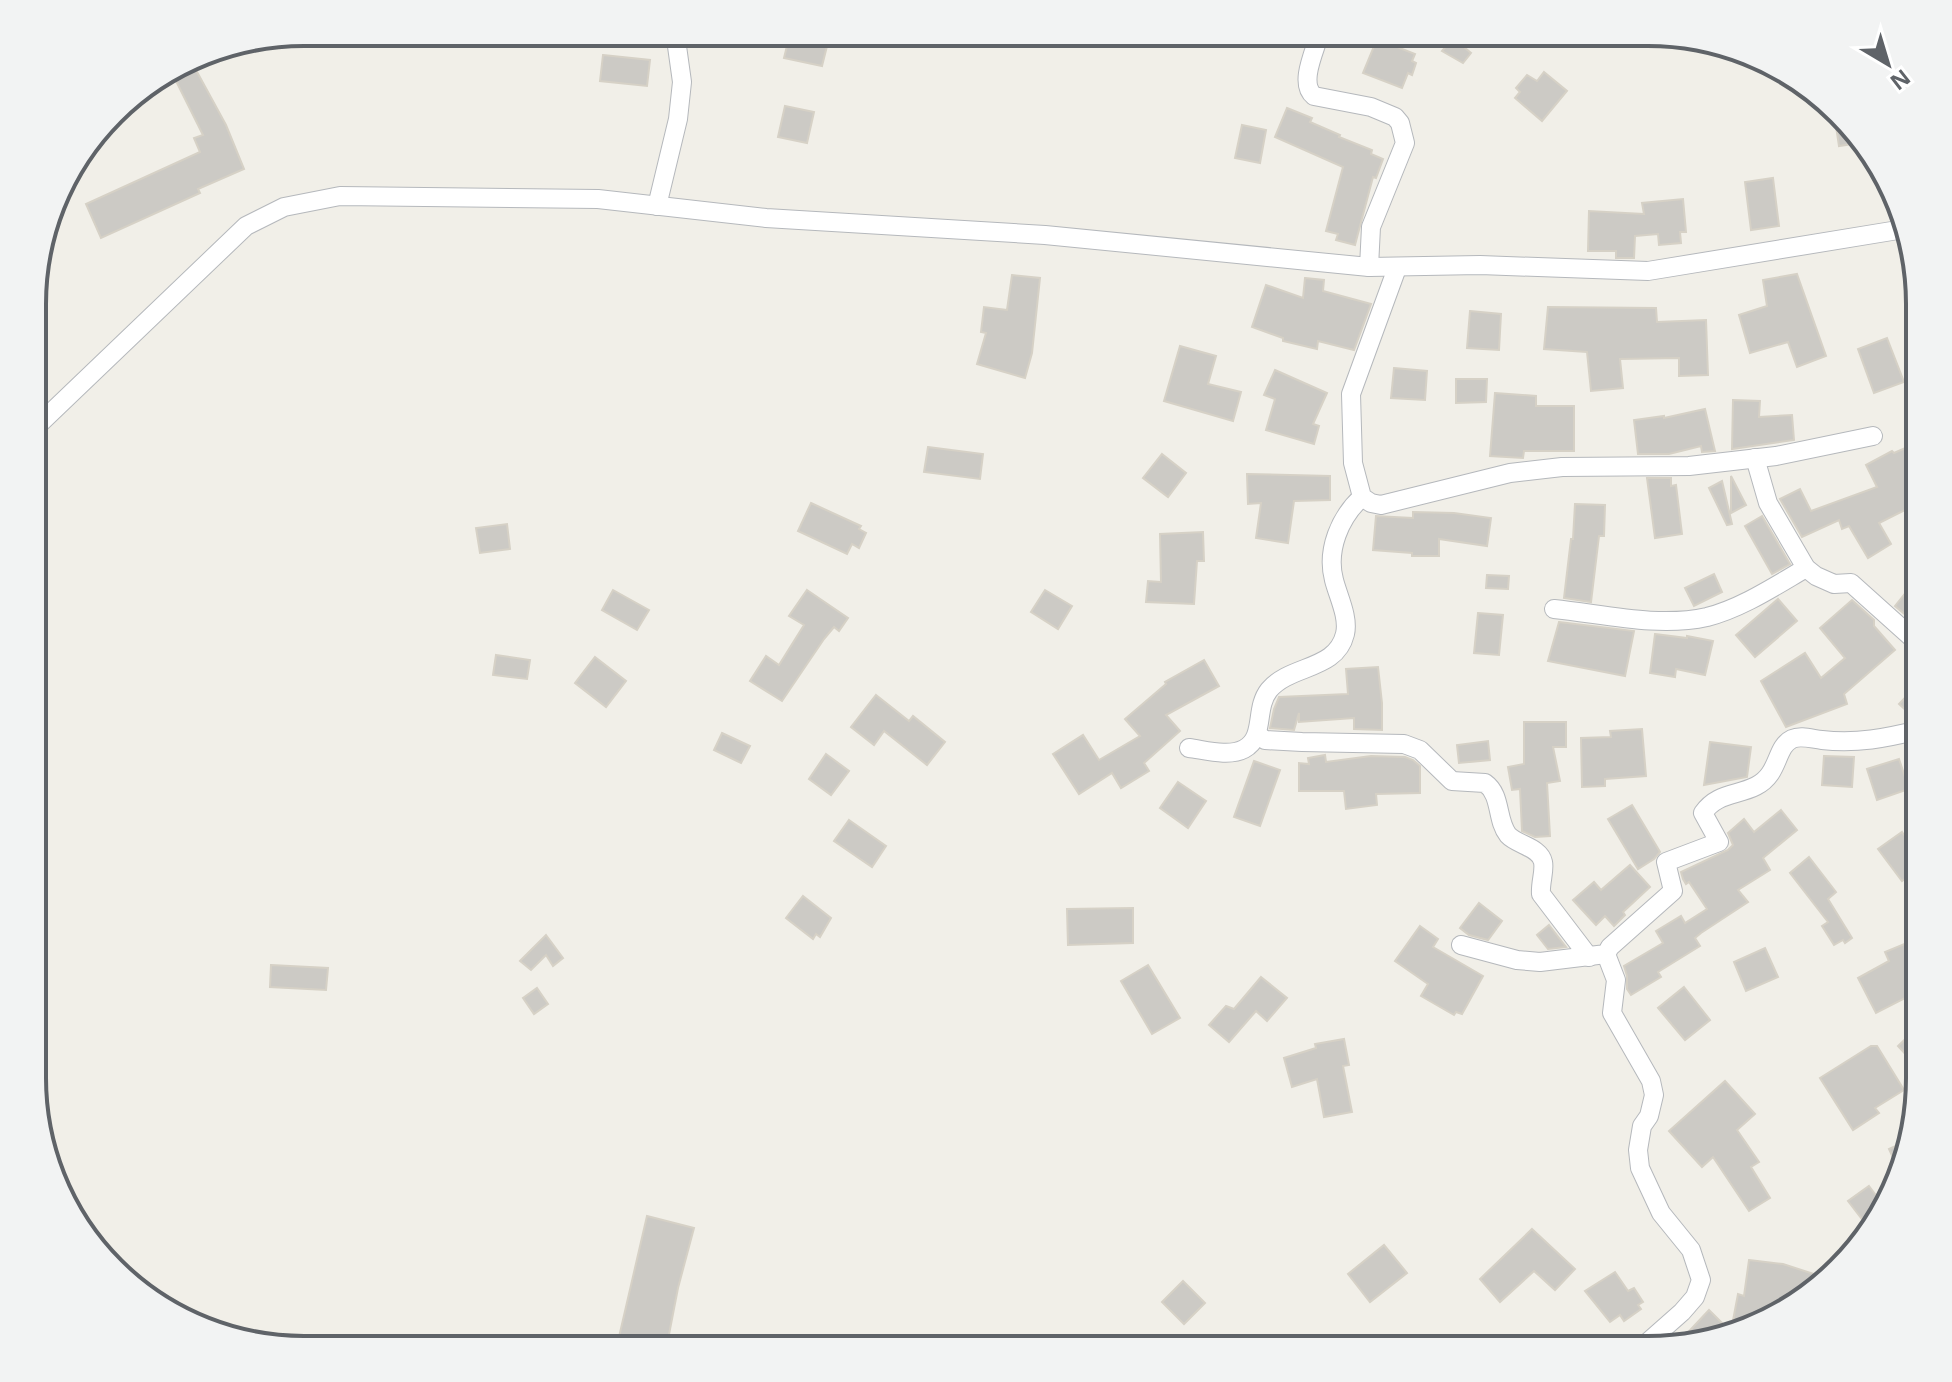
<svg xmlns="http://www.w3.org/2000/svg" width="1952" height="1382" viewBox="0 0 1952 1382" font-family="'Open Sans',sans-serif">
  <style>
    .building { fill: #cccac5; stroke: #d6d1c6; stroke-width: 2 }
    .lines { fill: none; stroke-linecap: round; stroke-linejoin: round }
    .minor-casing { stroke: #b5b8bc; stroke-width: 20 }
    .minor { stroke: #fff; stroke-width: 18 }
    .rim { fill: none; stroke: #5f6368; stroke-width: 4 }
  </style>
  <rect width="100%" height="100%" fill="#f1efe8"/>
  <!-- building -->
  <g class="building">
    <polygon points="698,32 740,32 737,46 698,39"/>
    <polygon points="790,34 828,42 822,66 784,58"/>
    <polygon points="1453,38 1471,53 1463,63 1442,51"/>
    <polygon points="1377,39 1415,54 1412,61 1416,63 1412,75 1408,73 1402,88 1363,73"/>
    <polygon points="603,55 650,60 647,86 600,81"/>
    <polygon points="196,70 226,125 244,169 198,189 200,193 101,238 86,204 200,152 194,138 203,135 176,81"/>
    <polygon points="1544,72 1567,91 1542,121 1515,98 1520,92 1516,88 1527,75 1537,81"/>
    <polygon points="785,106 814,112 807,143 778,137"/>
    <polygon points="1287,108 1312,118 1310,122 1340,135 1339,137 1372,150 1371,154 1383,159 1376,178 1373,177 1355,245 1336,240 1338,234 1326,231 1343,167 1275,137"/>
    <polygon points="1834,113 1850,132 1859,143 1839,146"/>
    <polygon points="1242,125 1266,130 1260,163 1235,158"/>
    <polygon points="1773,178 1779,226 1751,230 1745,182"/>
    <polygon points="1683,199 1686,232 1680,232 1681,243 1659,245 1658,234 1635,236 1634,258 1616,258 1616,251 1588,251 1589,211 1644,214 1642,203"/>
    <polygon points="1797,274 1826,356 1797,367 1788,342 1750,353 1739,315 1767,306 1763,280"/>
    <polygon points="1012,275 1040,278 1032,353 1025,378 977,364 986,333 981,332 984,307 1007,310"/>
    <polygon points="1305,278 1324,280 1323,291 1371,304 1354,350 1318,341 1317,349 1283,341 1283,338 1252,327 1266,285 1303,298"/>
    <polygon points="1548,307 1656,308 1657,322 1706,320 1708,375 1679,376 1679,358 1620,359 1623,388 1591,391 1587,352 1544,349"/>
    <polygon points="1470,311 1501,314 1499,350 1467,348"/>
    <polygon points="1887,338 1904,382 1874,393 1858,349"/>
    <polygon points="1180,346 1216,356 1208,384 1241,392 1233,421 1164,401"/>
    <polygon points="1394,368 1427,371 1425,400 1391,398"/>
    <polygon points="1275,370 1327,393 1313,424 1319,426 1314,444 1266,430 1275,399 1264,395"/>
    <polygon points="1456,379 1487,379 1486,402 1456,403"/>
    <polygon points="1495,393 1536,396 1536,406 1574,406 1574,451 1524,451 1523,458 1490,456"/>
    <polygon points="1733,400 1760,401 1759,417 1792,415 1794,440 1732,449"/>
    <polygon points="1705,409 1715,451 1702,452 1701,446 1669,454 1638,454 1634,420 1664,416 1664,418"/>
    <polygon points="1919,442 1919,503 1879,523 1891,544 1868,558 1849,526 1842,529 1839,520 1802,537 1780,499 1800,489 1811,511 1877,487 1866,465 1892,451 1894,453"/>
    <polygon points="928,447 983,454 980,479 924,472"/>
    <polygon points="1162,454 1186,473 1168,497 1143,478"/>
    <polygon points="1247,474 1330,476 1330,500 1294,501 1288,543 1256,538 1261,503 1248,504"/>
    <polygon points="1731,476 1746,505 1731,513"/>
    <polygon points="1647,478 1671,478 1671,486 1676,485 1682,534 1655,538"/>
    <polygon points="1722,481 1732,524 1727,525 1709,488"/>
    <polygon points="811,503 861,526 859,529 866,533 859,548 852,544 847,554 798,531"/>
    <polygon points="1575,504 1605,505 1604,536 1599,536 1591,602 1564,598 1571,539 1573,539"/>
    <polygon points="1413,512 1454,513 1491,518 1487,546 1439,539 1439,556 1412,556 1412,553 1373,550 1376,516 1413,518"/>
    <polygon points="1762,516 1790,564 1772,574 1745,526"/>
    <polygon points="507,524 510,549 480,553 476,528"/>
    <polygon points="1203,532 1204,561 1197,561 1194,604 1146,602 1148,581 1161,582 1160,534"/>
    <polygon points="1714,574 1722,592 1694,606 1685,588"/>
    <polygon points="1487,575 1509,576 1508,589 1486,588"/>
    <polygon points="1919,576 1919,626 1895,606"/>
    <polygon points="613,590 649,610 637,630 602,610"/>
    <polygon points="807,590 848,618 839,631 834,627 824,639 782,701 750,681 766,656 779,665 804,625 789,616"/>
    <polygon points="1045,590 1072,606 1058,629 1031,612"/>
    <polygon points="1778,599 1797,621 1755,657 1736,635"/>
    <polygon points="1852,600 1874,620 1874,626 1895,650 1844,694 1847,704 1786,727 1761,681 1805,653 1821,678 1845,658 1820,628"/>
    <polygon points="1478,613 1503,615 1499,655 1474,653"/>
    <polygon points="1559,622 1634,631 1625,676 1548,661"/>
    <polygon points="1655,634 1687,638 1687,636 1713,641 1705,675 1676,669 1675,677 1650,673"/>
    <polygon points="496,655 530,660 527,679 493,675"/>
    <polygon points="595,657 626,681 606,707 575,683"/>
    <polygon points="1204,660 1219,686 1166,715 1180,731 1144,763 1149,771 1121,788 1112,773 1079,794 1053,754 1083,735 1099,760 1140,736 1125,719 1166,684 1165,682"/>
    <polygon points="1378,667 1382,703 1382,730 1354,729 1354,718 1299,722 1299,713 1294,730 1270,728 1274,709 1279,697 1348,694 1346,669"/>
    <polygon points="1919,683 1919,718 1915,719 1899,704"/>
    <polygon points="876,695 909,721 913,716 945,742 927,765 884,731 874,745 851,727"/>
    <polygon points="1524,722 1566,722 1566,747 1553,747 1560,781 1547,783 1550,836 1535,837 1522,831 1520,789 1512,790 1508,767 1524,764"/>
    <polygon points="1642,729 1646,776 1605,779 1605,786 1582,787 1581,738 1611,737 1610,731"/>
    <polygon points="722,733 750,746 741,763 714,750"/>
    <polygon points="1488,741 1490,760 1459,763 1457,745"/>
    <polygon points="1710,742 1751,747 1747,777 1704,785"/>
    <polygon points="826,754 849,771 831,795 809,779"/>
    <polygon points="1325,755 1326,762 1371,756 1405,757 1413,760 1420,766 1420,793 1376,794 1377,805 1346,809 1344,791 1299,791 1299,763 1309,764 1308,758"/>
    <polygon points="1824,756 1854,757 1852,787 1822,785"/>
    <polygon points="1899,759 1909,789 1877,800 1867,769"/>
    <polygon points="1254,761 1280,770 1260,826 1234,817"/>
    <polygon points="1178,782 1206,801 1188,828 1160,808"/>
    <polygon points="1632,805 1660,852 1654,859 1638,869 1608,819"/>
    <polygon points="1781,810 1797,830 1763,858 1770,870 1738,890 1748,902 1701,933 1695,938 1700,946 1658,972 1661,977 1631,995 1627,989 1627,976 1624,966 1663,943 1656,931 1681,916 1685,923 1707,909 1689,882 1686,884 1683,879 1681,872 1728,850 1733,845 1728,833 1744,819 1754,832"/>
    <polygon points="849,820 886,846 872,867 834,841"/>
    <polygon points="1902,832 1919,856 1919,868 1902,881 1878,849"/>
    <polygon points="1809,857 1836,892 1828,899 1852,938 1845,943 1843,940 1834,945 1822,926 1828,922 1790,873"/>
    <polygon points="1630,865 1650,887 1623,912 1625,915 1614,926 1605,916 1596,925 1573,900 1594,882 1601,890"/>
    <polygon points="803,896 831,918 820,937 816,934 813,939 786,918"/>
    <polygon points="1479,903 1502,921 1488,940 1469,935 1460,928"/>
    <polygon points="1133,908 1133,943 1068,945 1067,909"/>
    <polygon points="1549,925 1566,947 1548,949 1537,935"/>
    <polygon points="1420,926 1438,939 1433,947 1483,976 1462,1014 1456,1012 1454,1015 1421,996 1428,984 1395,961"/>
    <polygon points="546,935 563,958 553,966 546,955 531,970 520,961"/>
    <polygon points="1914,940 1919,954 1919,991 1876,1013 1858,978 1889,961 1885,952"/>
    <polygon points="1765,948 1778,977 1746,991 1734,962"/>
    <polygon points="271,965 328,968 326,990 270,987"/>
    <polygon points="1148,965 1180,1018 1152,1034 1121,981"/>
    <polygon points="1261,977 1287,998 1267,1021 1256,1011 1229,1042 1209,1025 1226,1006 1234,1009"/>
    <polygon points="1684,987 1710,1020 1685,1040 1658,1008"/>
    <polygon points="537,988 548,1004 534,1014 523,998"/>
    <polygon points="1919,1026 1919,1069 1898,1046"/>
    <polygon points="1344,1039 1349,1065 1343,1066 1352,1112 1324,1117 1317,1079 1292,1087 1284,1058 1316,1048 1315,1044"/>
    <polygon points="1871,1046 1877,1046 1904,1090 1875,1108 1879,1113 1853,1130 1820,1078"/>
    <polygon points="1725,1081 1755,1114 1737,1130 1759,1162 1751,1167 1770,1198 1749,1211 1713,1157 1702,1167 1669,1131"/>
    <polygon points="1911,1139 1905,1166 1901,1175 1889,1149"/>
    <polygon points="1869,1186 1884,1206 1871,1231 1848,1201"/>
    <polygon points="647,1216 694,1228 678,1288 666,1350 616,1350"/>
    <polygon points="1532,1229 1575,1269 1555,1290 1534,1271 1500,1302 1480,1279"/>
    <polygon points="1384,1245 1407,1273 1370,1302 1348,1274"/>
    <polygon points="1749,1260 1783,1264 1823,1277 1769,1322 1731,1331 1738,1294 1744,1296"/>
    <polygon points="1615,1272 1628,1291 1634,1288 1643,1302 1638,1305 1641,1309 1624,1321 1620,1315 1610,1322 1585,1291"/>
    <polygon points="1183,1281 1205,1303 1184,1324 1162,1302"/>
    <polygon points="1709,1310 1730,1331 1678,1343"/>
  </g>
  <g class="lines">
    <!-- minor casing -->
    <g class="minor-casing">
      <g id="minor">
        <path d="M1320,32C1316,49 1298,83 1314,96L1371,107L1395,117L1400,123L1405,143L1371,227L1369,267"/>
        <polyline points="657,206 678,119 682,82 675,32"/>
        <polyline points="1397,268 1351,394 1353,463 1362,497 1371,503 1381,505 1510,473 1562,467 1689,466 1776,456 1873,436"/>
        <polyline points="34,429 246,226 284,207 340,196 598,199 766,218 1045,235 1369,267 1480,265 1648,271 1904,229"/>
        <polyline points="1755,458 1768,503 1806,568 1816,576 1834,584 1851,583 1919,644"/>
        <path d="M1554,609C1603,614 1658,628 1707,617C1742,608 1775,586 1806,568"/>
        <path d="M1258,735L1265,740L1302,742L1404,744L1420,750L1452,781L1485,783C1502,795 1496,820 1508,835C1517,845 1540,847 1543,862C1545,871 1540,883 1541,894L1589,957"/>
        <path d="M1189,748C1205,750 1229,757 1244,749C1266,737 1254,709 1269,690C1291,664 1336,671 1345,634C1349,617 1338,596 1334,580C1326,550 1340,517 1362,497"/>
        <path d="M1461,945L1517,960L1540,962L1606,954L1610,947L1673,891L1666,862L1719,842L1703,813C1717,793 1736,796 1756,786C1780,774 1775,747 1792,739C1801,735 1812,739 1822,740C1857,744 1886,738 1919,730"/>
        <polyline points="1606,954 1616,980 1612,1013 1651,1081 1654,1095 1649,1116 1642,1126 1638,1150 1640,1168 1661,1213 1691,1250 1701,1280 1695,1297 1682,1312 1639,1350"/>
      </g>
    </g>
    <!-- minor -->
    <use href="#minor" class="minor"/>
  </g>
  <!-- crop -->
  <path d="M0 0H1952V1382H0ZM304 46H1648A258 258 0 0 1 1906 304V1078A258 258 0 0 1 1648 1336H304A258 258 0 0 1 46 1078V304A258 258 0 0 1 304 46Z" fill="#f2f3f3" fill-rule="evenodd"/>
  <path class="rim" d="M304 46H1648A258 258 0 0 1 1906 304V1078A258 258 0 0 1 1648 1336H304A258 258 0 0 1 46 1078V304A258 258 0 0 1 304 46Z"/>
  <!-- north arrow -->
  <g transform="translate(1888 64) rotate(142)" stroke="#ffffff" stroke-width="6" paint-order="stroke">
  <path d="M0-6L14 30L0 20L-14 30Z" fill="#5f6368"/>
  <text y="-12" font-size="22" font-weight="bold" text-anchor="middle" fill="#5f6368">N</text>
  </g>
</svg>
